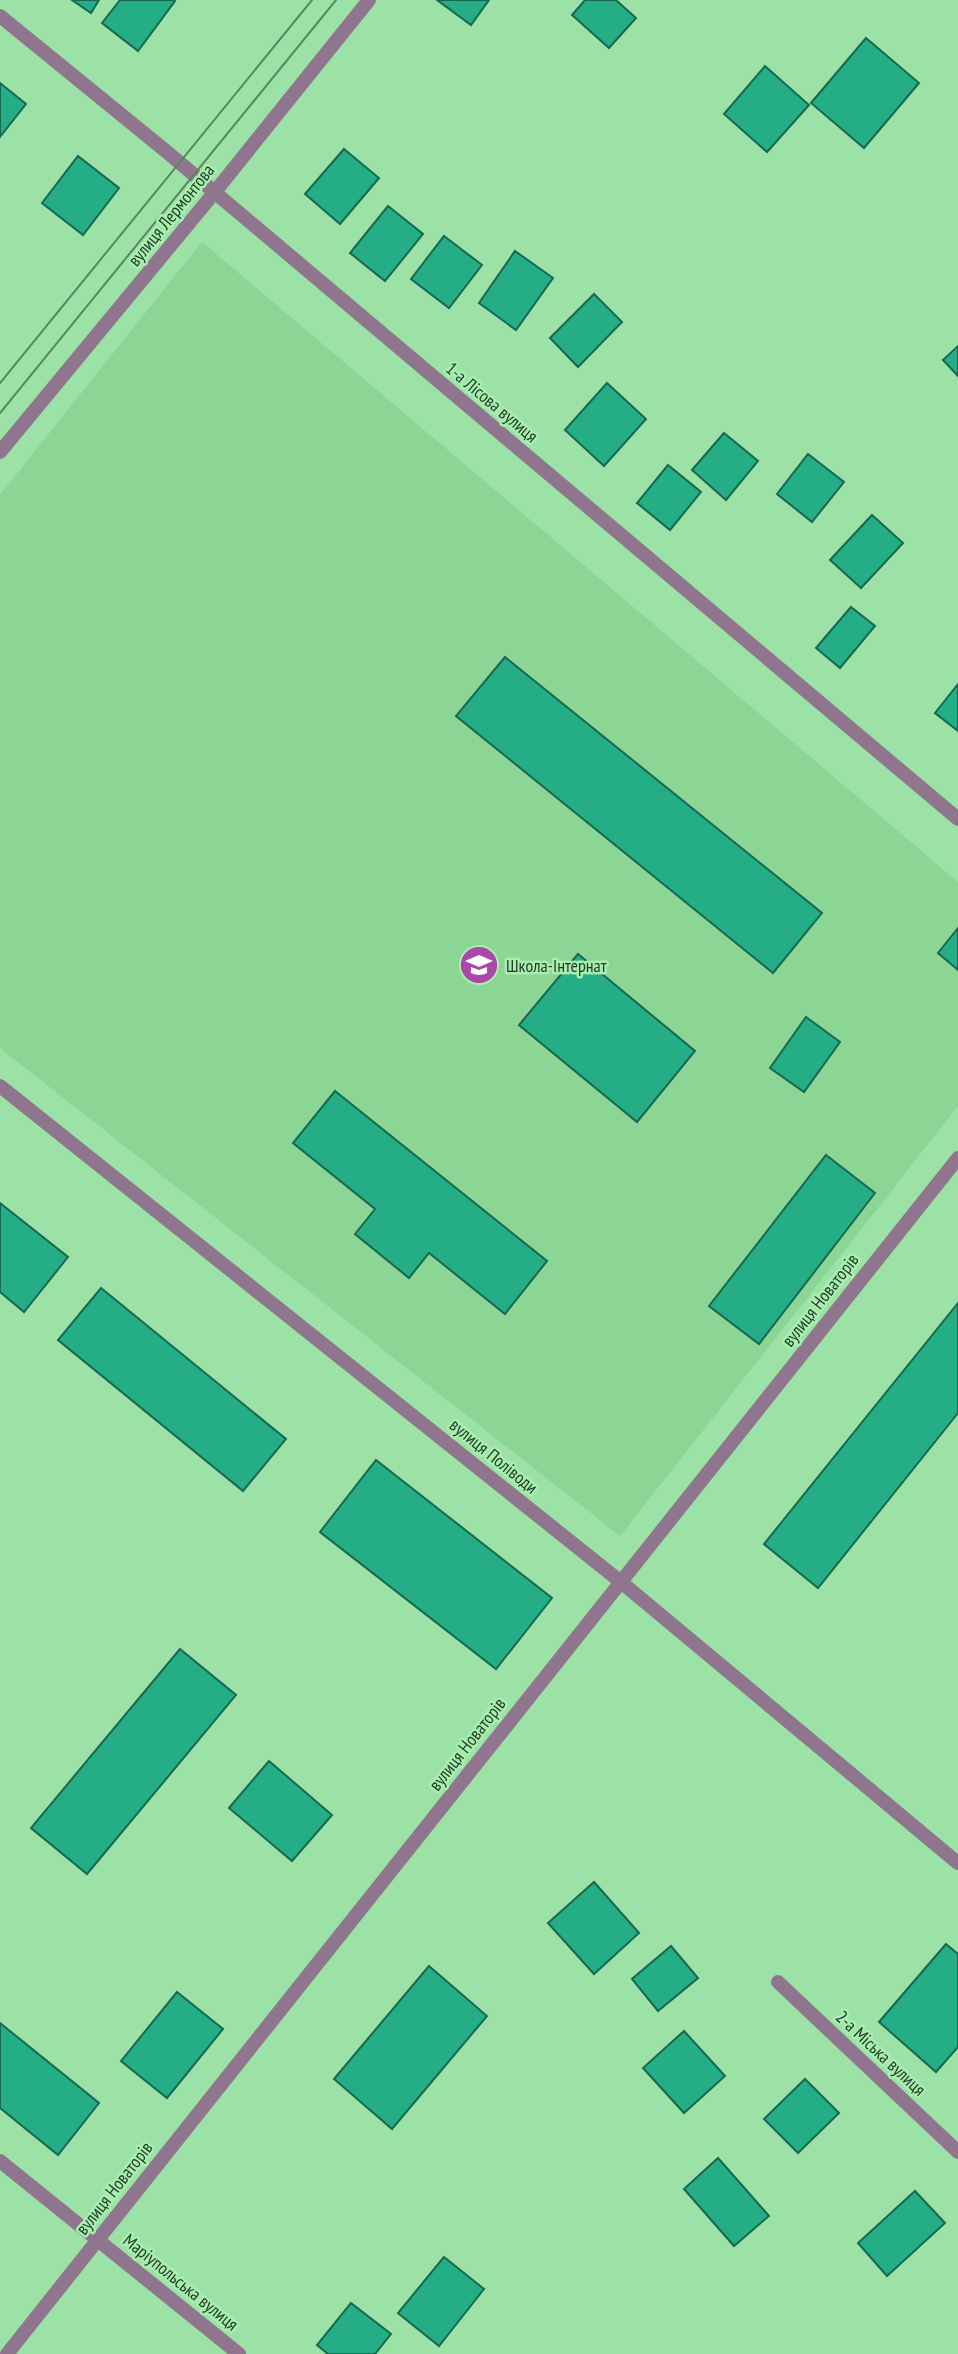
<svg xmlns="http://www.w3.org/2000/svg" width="958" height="2354" viewBox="0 0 958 2354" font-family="'PT Sans Narrow',sans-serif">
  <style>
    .built { fill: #8bd595 }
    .building { fill: #25ad86; stroke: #166950; stroke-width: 2 }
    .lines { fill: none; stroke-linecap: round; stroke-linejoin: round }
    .minor { stroke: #90758e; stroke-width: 14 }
    .tram { stroke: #58875f; stroke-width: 2 }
    .labels { text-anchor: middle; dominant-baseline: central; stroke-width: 5; stroke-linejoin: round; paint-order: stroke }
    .street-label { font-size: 18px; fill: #1f3b23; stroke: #a9eeb1 }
    .poi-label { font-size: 18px; fill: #1f3b23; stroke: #a9eeb1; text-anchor: start }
  </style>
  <rect width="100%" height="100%" fill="#9ce1a5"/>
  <!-- built -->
  <polygon class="built" points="202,242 958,882 958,1106 620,1536 0,1048 0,495"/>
  <!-- building -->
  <g class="building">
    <polygon points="72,0 99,0 91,13"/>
    <polygon points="120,0 174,0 175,1 138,51 102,23"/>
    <polygon points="437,0 489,0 471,25"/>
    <polygon points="585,0 616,0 636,18 609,48 572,15"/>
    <polygon points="866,38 919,83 864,148 811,103"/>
    <polygon points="765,66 809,105 767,152 724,114"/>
    <polygon points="0,83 26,104 0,137"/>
    <polygon points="344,149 379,178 340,224 305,194"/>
    <polygon points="78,156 119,188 83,235 42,203"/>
    <polygon points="388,206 423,234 385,281 350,253"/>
    <polygon points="444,236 482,265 449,308 411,279"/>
    <polygon points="515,251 553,278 516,330 479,303"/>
    <polygon points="594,294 622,322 578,367 550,338"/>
    <polygon points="958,346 958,376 943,360"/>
    <polygon points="607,383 646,419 604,466 565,430"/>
    <polygon points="724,433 758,461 726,500 692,470"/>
    <polygon points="808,454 844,482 812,522 777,494"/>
    <polygon points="668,465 701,492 670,530 637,503"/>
    <polygon points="872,515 903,543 861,588 830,560"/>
    <polygon points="851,607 875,626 840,668 816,648"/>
    <polygon points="505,657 822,913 773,973 456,716"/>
    <polygon points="958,684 958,731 935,713"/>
    <polygon points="958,928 958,970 938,953"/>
    <polygon points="578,954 695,1051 637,1122 519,1025"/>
    <polygon points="806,1017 840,1042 804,1092 770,1068"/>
    <polygon points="335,1091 547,1261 505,1314 429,1253 409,1278 355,1234 375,1209 293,1143"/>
    <polygon points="826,1155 875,1193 759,1344 709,1306"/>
    <polygon points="0,1203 68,1257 24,1312 0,1292"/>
    <polygon points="101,1288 286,1439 243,1491 58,1340"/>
    <polygon points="958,1303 958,1413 818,1588 764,1544"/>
    <polygon points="376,1460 552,1598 496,1669 320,1532"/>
    <polygon points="180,1649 236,1695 87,1874 31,1828"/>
    <polygon points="269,1761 332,1815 292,1861 229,1808"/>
    <polygon points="594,1882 639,1933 594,1974 548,1923"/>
    <polygon points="946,1944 958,1954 958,2047 936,2072 879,2022"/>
    <polygon points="671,1946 698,1978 658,2011 632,1979"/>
    <polygon points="429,1966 487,2016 392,2129 334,2079"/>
    <polygon points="177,1992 223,2029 167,2098 121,2061"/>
    <polygon points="0,2023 99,2103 58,2155 0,2108"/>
    <polygon points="684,2031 725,2076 684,2113 643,2068"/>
    <polygon points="805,2079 839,2113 798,2153 764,2119"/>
    <polygon points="718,2158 769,2216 734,2246 684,2189"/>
    <polygon points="915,2191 945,2223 887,2276 858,2243"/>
    <polygon points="444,2257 484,2289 439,2346 398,2313"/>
    <polygon points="351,2303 391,2334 375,2354 328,2354 317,2345"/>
  </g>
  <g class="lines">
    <!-- minor -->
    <g class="minor">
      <polyline points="0,16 167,152 958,819"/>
      <polyline points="0,452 214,193 369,0"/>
      <polyline points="0,1086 621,1582 958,1863"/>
      <polyline points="778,1982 958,2152"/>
      <polyline points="0,2161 239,2354"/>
      <polyline points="7,2354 958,1158"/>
    </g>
    <!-- tram -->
    <g class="tram">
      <polyline points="0,383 312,0"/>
      <polyline points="0,413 336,0"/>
    </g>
  </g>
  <!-- icons -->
  <defs>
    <g id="school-disc" transform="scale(2.0125)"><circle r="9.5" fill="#ab46aa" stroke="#a9eeb1"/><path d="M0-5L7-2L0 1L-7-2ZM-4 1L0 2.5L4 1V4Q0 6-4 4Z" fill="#fff"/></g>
  </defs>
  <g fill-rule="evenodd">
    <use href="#school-disc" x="479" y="965"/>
  </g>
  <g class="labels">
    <!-- street labels -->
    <g class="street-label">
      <text transform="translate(171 215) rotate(-51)">вулиця Лермонтова</text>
      <text transform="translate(492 402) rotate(40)">1-а Лісова вулиця</text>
      <text transform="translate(820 1300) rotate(-52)">вулиця Новаторів</text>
      <text transform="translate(494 1456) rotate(39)">вулиця Поліводи</text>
      <text transform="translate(467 1744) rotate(-52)">вулиця Новаторів</text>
      <text transform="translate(881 2053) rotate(43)">2-а Міська вулиця</text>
      <text transform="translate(114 2188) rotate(-52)">вулиця Новаторів</text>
      <text transform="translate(181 2282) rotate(39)">Маріупольська вулиця</text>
    </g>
    <!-- poi labels -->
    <g class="poi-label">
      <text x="506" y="965">Школа-Інтернат</text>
    </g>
  </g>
</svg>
